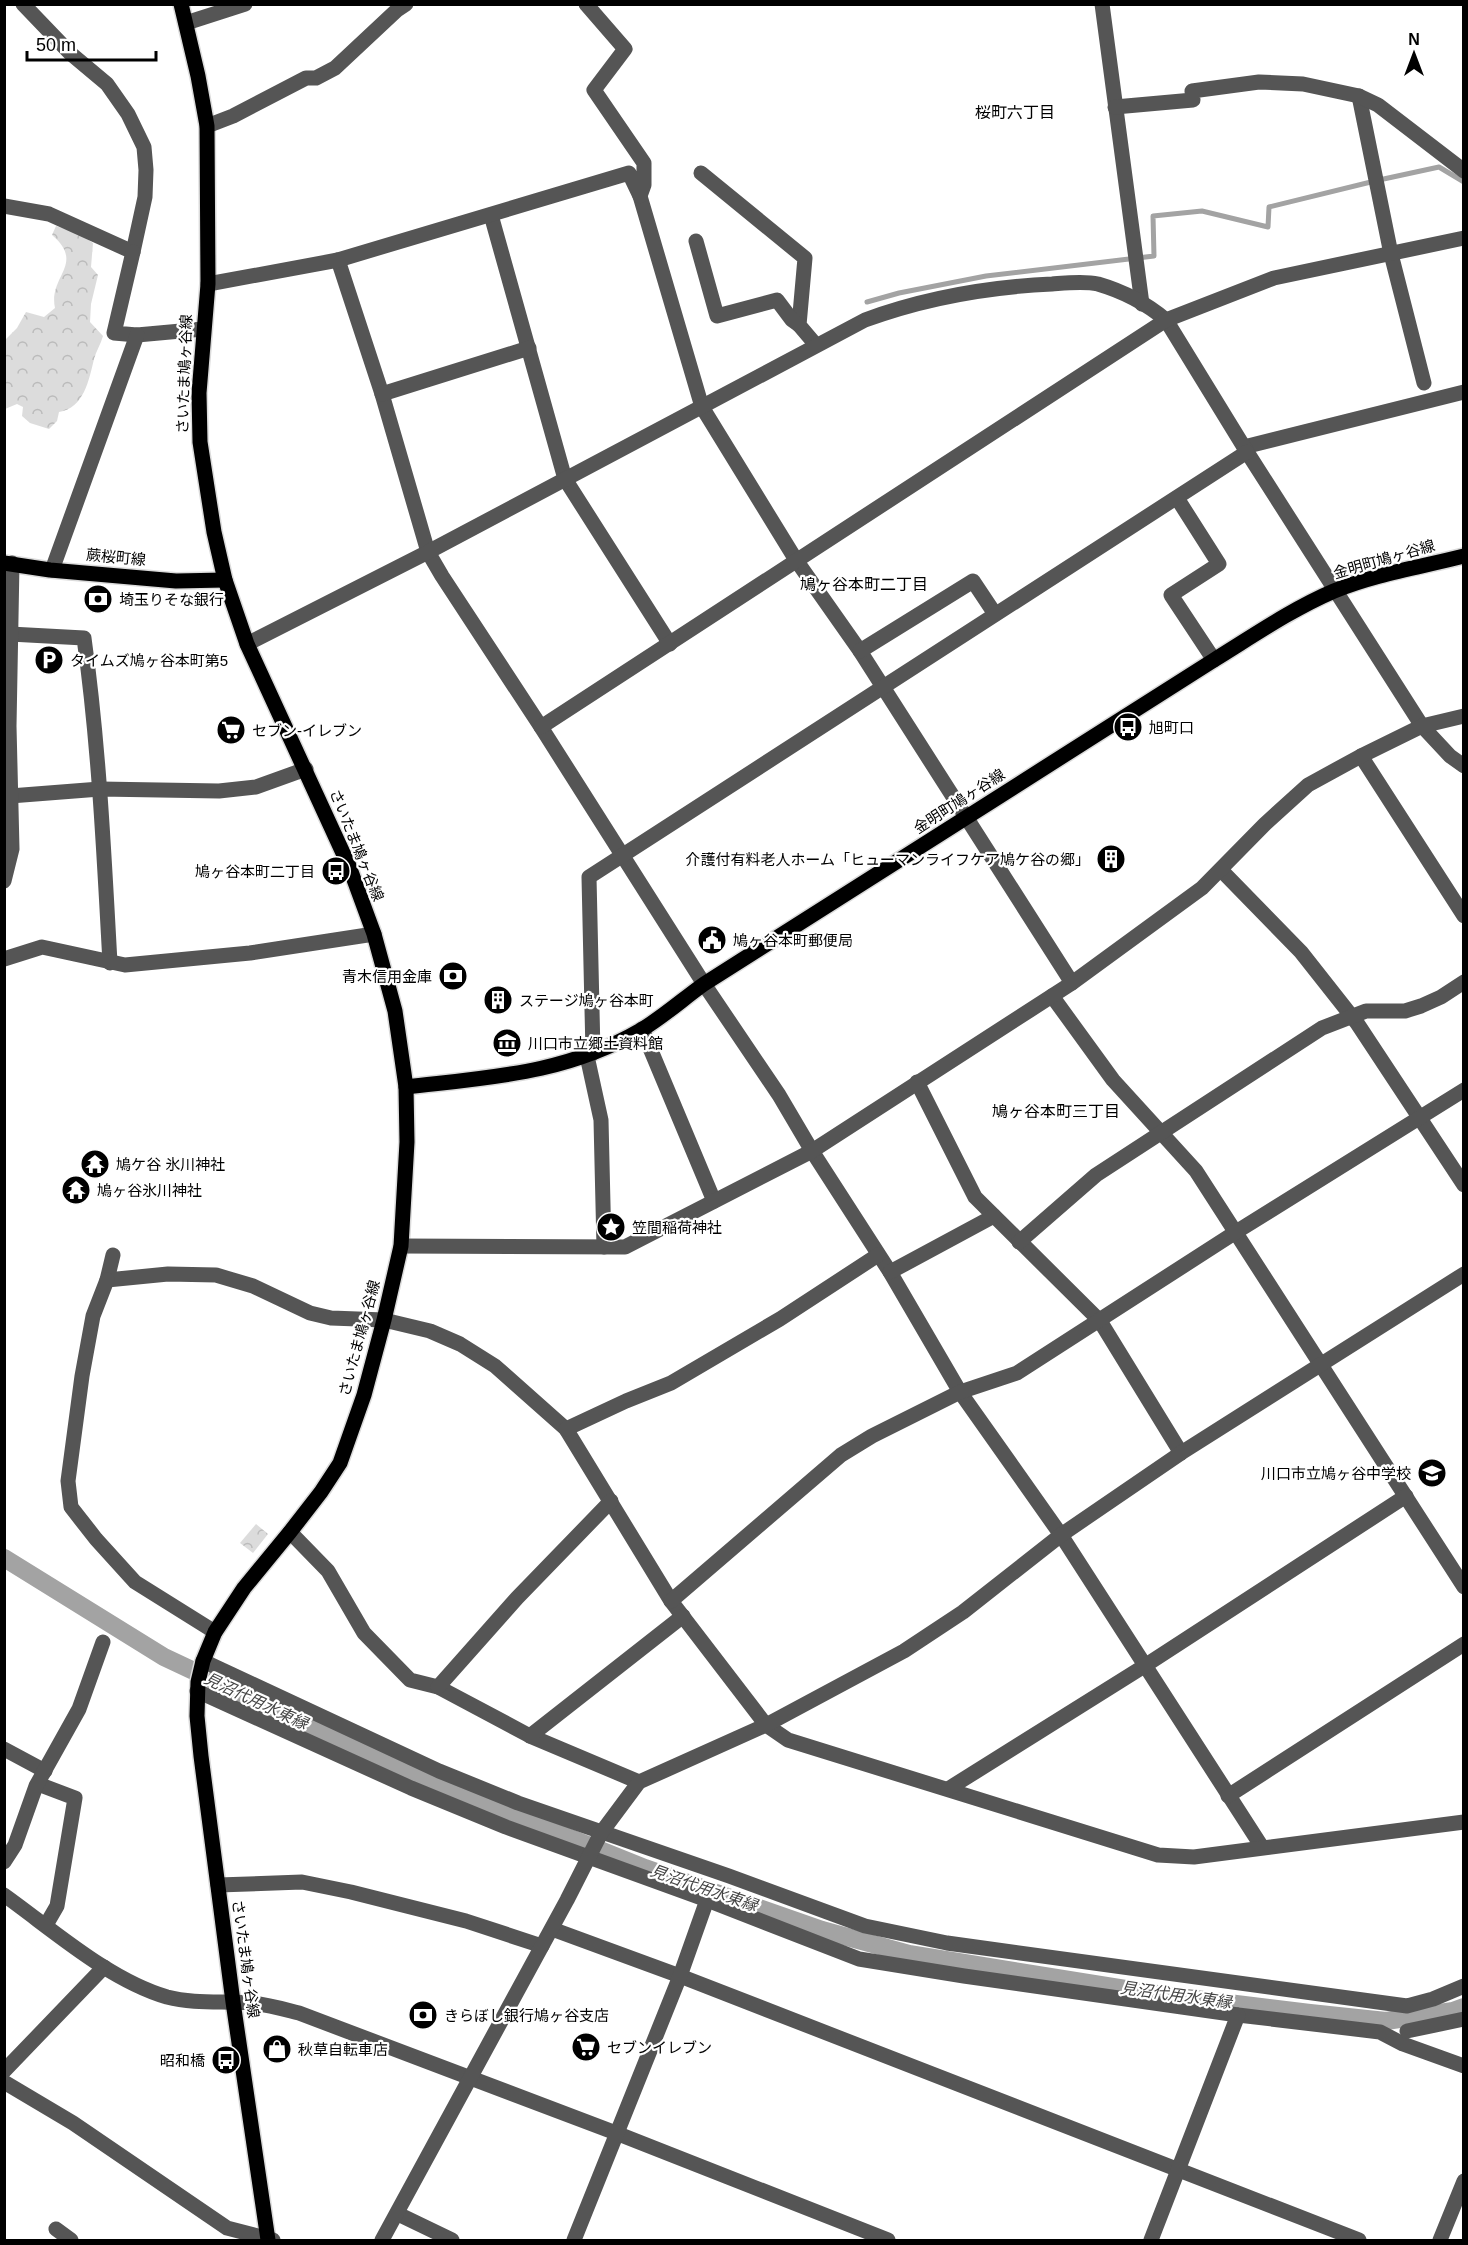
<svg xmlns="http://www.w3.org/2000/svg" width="1468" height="2245" viewBox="0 0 1468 2245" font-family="Helvetica,'Noto Sans JP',sans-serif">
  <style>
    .forest { fill: url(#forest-crowns) }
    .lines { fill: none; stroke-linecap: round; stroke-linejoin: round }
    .stream { stroke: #a3a3a3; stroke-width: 5 }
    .canal { stroke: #a3a3a3; stroke-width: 18 }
    .major-casing { stroke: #dbdbdb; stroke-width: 18 }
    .minor { stroke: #555; stroke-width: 15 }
    .major { stroke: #000; stroke-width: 15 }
    .labels { text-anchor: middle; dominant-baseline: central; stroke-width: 4.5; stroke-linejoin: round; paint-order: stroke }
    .street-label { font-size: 15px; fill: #000; stroke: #fff }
    .poi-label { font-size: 15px; fill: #000; stroke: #fff; text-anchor: start }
    .neighbourhood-label { font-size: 16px; fill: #000; stroke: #fff }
    .water-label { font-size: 16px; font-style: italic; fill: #444; stroke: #fff }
  </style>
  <defs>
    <pattern id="forest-crowns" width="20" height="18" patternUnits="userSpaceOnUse" patternTransform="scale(1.5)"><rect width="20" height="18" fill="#dcdcdc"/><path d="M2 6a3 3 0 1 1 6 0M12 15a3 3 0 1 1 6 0" fill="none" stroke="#bbb"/></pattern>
  </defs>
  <rect width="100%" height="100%" fill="#fff"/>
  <!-- forest -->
  <g class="forest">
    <path d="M56,226L80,234L93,243L91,267L98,275L91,304L90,322L103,336C101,344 96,351 94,359C89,380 84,408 59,412L57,421L49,429L30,423L22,416L23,407L17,404L5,409L4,341L17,328L26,312L44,317L55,308C48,276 86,264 52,235Z"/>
    <polygon points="256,1524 268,1534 253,1553 240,1543"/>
  </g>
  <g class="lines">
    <!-- stream -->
    <polyline class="stream" points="867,302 899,293 986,276 1154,256 1153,216 1202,211 1268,227 1269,207 1379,180 1439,167 1464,182"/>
    <!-- canal -->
    <polyline class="canal" points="4,1558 164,1657 419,1777 645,1868 822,1930 909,1954 1163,1995 1310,2013 1386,2021 1453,2011 1464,2007"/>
    <!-- major casing -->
    <g class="major-casing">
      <g id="major">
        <polyline points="181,4 198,76 207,126 208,284 199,393 200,442 214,532 225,580 247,644 349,866 374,934 395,1011 406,1087 407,1142 401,1246 384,1320 364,1395 340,1463 321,1492 290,1532 244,1588 215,1632 203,1661 198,1682 197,1716 201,1756 233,2002 268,2240"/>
        <polyline points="4,563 50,570 176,581 225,580"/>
        <path d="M406,1087C491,1077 565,1074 641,1030C663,1017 683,999 704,984L1214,660C1253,636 1292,609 1334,591C1375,574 1421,567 1464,556"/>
      </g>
    </g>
    <!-- minor -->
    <g class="minor">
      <polyline points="1102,4 1142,304"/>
      <polyline points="186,23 245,4"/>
      <polyline points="1359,96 1391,254 1424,383"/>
      <polyline points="1115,107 1193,100 1192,91 1259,82 1303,84 1359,96 1378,105 1464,171"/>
      <polyline points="207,126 233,116 306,78 316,78 335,68 397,10 406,4"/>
      <polyline points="701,173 805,258 799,325 816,345"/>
      <polyline points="640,196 702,407 796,560 860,651 1072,983"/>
      <polyline points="4,206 49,214 133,252 145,197 146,170 144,147 128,114 107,84 70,53 23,4"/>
      <polyline points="491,215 565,479 670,644"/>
      <polyline points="696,241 717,316 777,300 792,320 799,325"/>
      <polyline points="133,252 114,333 137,335 203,329"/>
      <polyline points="338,260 382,394 428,552 442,576 541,727 704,984 779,1095 812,1151 890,1272 960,1392 1061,1535 1262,1847"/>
      <polyline points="208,284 338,260 629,173 640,196 644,185 644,163 594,90 625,49 586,4"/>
      <polyline points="382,394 529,348"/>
      <polyline points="1244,447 1464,392"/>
      <polyline points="1177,498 1219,564 1171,595 1214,660"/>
      <polyline points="52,570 137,335"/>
      <path d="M10,634L84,638C99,746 104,854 110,963"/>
      <path d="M247,644L428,552L865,320C925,298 988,287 1052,284C1066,283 1084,281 1098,284C1122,291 1147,304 1166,320L1247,452L1422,726L1450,756L1464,766"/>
      <polyline points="860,651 973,581 995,614"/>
      <polyline points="541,727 1166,320 1274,278 1464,238"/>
      <polyline points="1361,756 1464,916"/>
      <polyline points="10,796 100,789 219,791 256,787 306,769"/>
      <polyline points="1221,870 1301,952 1357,1023 1464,1185"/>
      <polyline points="4,881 12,849 9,726 12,563"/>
      <polyline points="4,959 42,947 125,965 250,953 374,934"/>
      <polyline points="1052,996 1113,1080 1196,1171 1464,1587"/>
      <polyline points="642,1029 714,1201"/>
      <polyline points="593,1053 589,877 1247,452"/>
      <polyline points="587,1056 601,1120 604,1247"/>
      <polyline points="917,1082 975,1197 1100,1321 1181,1453"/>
      <polyline points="1019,1242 1096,1175 1322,1028 1366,1011 1405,1011 1421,1006 1441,997 1464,982"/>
      <polyline points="401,1246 625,1247 812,1151 1072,983 1202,888 1265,824 1308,785 1361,756 1422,726 1464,716"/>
      <polyline points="113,1255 107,1280 168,1274 216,1275 253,1286 310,1313 331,1318 384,1320 430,1331 460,1344 495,1366 566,1429 671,1601 766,1725 788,1740 1158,1855 1194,1857 1464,1822"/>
      <polyline points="890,1272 994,1216"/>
      <polyline points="107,1280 93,1316 82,1376 68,1481 71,1507 96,1539 135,1582 215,1632"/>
      <polyline points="566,1429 626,1401 671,1383 780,1319 878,1255"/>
      <polyline points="290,1532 328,1571 364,1633 410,1680 438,1687 530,1736 639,1782"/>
      <polyline points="671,1601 841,1455 872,1436 960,1392 1017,1373 1236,1232 1464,1090"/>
      <polyline points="203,1661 439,1771 518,1803 729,1876 865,1926 947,1943 1407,2006 1433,1999 1464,1986"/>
      <polyline points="438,1687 517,1598 611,1501"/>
      <polyline points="197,1691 411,1788 506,1827 707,1900 859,1959 964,1976 1238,2015 1380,2032 1403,2044 1464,2066"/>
      <polyline points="530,1736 683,1616"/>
      <polyline points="4,1749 45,1771"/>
      <polyline points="38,1784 75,1798 57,1906 46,1925"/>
      <polyline points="948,1789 1146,1665 1406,1496"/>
      <polyline points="1228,1796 1464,1644"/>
      <polyline points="4,1862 15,1845 36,1786 79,1709 103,1642"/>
      <polyline points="218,1885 302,1882 351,1892 466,1921 542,1946"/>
      <path d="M4,1895C53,1930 109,1980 167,1997C194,2004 222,2001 250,2003C266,2004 283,2009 299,2013L616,2133L888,2240"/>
      <polyline points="552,1929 680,1976 1359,2240"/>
      <polyline points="1407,2031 1464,2019"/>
      <polyline points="4,2071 104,1967"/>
      <polyline points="4,2082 73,2123 227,2228 273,2240"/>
      <polyline points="398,2214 452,2240"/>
      <polyline points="56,2229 71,2240"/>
      <polyline points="382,2240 567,1900 601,1833 639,1782 766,1725 904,1651 963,1612 1061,1535 1181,1453 1464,1274"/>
      <polyline points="574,2240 680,1976 707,1900"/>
      <polyline points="1151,2240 1238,2015"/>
      <polyline points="1440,2240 1464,2181"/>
    </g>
    <!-- major -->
    <use href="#major" class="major"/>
  </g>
  <!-- icons -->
  <defs>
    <g id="bank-disc" transform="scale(1.5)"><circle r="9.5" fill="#000" stroke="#fff"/><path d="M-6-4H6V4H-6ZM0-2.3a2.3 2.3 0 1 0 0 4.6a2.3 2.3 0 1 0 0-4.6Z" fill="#fff"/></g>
    <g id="parking-disc" transform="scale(1.5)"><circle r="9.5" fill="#000" stroke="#fff"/><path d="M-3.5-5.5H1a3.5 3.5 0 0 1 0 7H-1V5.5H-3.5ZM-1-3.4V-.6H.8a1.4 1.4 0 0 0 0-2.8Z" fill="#fff"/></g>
    <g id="bus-disc" transform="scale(1.5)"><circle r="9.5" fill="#000" stroke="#fff"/><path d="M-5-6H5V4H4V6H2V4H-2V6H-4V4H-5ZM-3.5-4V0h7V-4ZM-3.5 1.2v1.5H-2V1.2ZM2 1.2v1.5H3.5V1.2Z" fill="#fff"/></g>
    <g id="supermarket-disc" transform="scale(1.5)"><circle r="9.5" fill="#000" stroke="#fff"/><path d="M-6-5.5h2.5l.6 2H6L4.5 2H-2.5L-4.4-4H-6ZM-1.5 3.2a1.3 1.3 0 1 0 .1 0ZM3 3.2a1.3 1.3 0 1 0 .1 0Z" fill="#fff"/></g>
    <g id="building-disc" transform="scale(1.5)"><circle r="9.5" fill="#000" stroke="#fff"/><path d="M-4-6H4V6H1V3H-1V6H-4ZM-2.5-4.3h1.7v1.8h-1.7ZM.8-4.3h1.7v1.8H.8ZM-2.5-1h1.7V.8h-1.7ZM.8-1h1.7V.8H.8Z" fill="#fff"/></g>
    <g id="civic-disc" transform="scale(1.5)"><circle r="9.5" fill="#000" stroke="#fff"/><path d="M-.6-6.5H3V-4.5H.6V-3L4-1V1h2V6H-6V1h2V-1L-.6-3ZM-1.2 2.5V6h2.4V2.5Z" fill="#fff"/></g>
    <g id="museum-disc" transform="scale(1.5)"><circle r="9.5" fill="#000" stroke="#fff"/><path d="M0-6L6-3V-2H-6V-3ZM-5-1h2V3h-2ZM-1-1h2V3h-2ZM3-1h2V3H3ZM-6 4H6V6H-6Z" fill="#fff"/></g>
    <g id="temple-disc" transform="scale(1.5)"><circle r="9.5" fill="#000" stroke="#fff"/><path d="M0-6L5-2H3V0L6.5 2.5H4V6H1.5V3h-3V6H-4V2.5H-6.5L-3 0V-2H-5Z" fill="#fff"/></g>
    <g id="sight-disc" transform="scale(1.5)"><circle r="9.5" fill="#000" stroke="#fff"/><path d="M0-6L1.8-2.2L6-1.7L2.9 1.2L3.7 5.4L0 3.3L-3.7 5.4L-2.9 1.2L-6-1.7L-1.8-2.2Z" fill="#fff"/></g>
    <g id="school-disc" transform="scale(1.5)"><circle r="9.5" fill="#000" stroke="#fff"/><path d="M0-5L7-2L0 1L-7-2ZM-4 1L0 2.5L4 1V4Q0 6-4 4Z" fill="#fff"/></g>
    <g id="shop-disc" transform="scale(1.5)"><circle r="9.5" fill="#000" stroke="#fff"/><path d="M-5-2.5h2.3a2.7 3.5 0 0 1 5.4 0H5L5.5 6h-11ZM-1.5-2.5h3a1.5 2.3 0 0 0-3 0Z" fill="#fff"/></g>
  </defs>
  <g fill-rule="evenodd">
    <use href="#bank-disc" x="98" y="599"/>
    <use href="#parking-disc" x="49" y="660"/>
    <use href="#bus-disc" x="1128" y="727"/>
    <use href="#supermarket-disc" x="231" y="730"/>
    <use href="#building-disc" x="1111" y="859"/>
    <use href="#bus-disc" x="336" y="871"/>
    <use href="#civic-disc" x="712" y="940"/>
    <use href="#bank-disc" x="453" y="976"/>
    <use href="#building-disc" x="498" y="1000"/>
    <use href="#museum-disc" x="507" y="1043"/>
    <use href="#temple-disc" x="95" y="1164"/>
    <use href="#temple-disc" x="76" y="1190"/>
    <use href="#sight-disc" x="611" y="1227"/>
    <use href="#school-disc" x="1432" y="1473"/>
    <use href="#bank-disc" x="423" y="2015"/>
    <use href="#supermarket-disc" x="586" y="2047"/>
    <use href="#shop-disc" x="277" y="2049"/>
    <use href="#bus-disc" x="226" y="2060"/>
  </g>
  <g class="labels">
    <!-- street labels -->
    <g class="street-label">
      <text transform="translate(184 374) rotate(-88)">さいたま鳩ヶ谷線</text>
      <text transform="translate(116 557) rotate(5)">蕨桜町線</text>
      <text transform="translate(1384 559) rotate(-16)">金明町鳩ヶ谷線</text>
      <text transform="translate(959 801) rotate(-33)">金明町鳩ヶ谷線</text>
      <text transform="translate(357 845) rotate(68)">さいたま鳩ヶ谷線</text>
      <text transform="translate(359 1338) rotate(-75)">さいたま鳩ヶ谷線</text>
      <text transform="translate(246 1959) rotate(82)">さいたま鳩ヶ谷線</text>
    </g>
    <!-- poi labels -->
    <g class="poi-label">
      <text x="119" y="599">埼玉りそな銀行</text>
      <text x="70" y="660">タイムズ鳩ヶ谷本町第5</text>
      <text x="1149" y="727">旭町口</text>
      <text x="252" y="730">セブン-イレブン</text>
      <text x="1090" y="859" text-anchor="end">介護付有料老人ホーム「ヒューマンライフケア鳩ケ谷の郷」</text>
      <text x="315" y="871" text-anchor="end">鳩ヶ谷本町二丁目</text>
      <text x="733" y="940">鳩ヶ谷本町郵便局</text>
      <text x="432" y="976" text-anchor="end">青木信用金庫</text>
      <text x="519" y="1000">ステージ鳩ヶ谷本町</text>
      <text x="528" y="1043">川口市立郷土資料館</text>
      <text x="116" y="1164">鳩ケ谷 氷川神社</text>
      <text x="97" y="1190">鳩ヶ谷氷川神社</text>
      <text x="632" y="1227">笠間稲荷神社</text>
      <text x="1411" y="1473" text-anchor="end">川口市立鳩ヶ谷中学校</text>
      <text x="444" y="2015">きらぼし銀行鳩ヶ谷支店</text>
      <text x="607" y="2047">セブンイレブン</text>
      <text x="298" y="2049">秋草自転車店</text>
      <text x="205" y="2060" text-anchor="end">昭和橋</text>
    </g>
    <!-- neighbourhood labels -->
    <g class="neighbourhood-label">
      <text x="1015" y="112">桜町六丁目</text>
      <text x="864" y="584">鳩ヶ谷本町二丁目</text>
      <text x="1056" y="1111">鳩ヶ谷本町三丁目</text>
    </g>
    <!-- water labels -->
    <g class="water-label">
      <text transform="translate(256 1701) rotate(25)">見沼代用水東縁</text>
      <text transform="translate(704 1888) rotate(19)">見沼代用水東縁</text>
      <text transform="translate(1176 1995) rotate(8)">見沼代用水東縁</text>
    </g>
  </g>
  <!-- border -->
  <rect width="1468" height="2245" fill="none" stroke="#000000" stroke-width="12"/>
  <!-- north arrow -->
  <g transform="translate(1414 54)" stroke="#ffffff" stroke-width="4.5" paint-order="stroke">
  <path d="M0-4.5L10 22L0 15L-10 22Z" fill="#000000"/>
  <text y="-9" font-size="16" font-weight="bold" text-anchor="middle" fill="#000000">N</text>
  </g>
  <!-- scale -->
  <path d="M27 51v9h129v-9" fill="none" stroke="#000000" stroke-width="3"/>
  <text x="36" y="51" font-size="18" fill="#000000" stroke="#ffffff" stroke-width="4.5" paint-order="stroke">50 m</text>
</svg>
